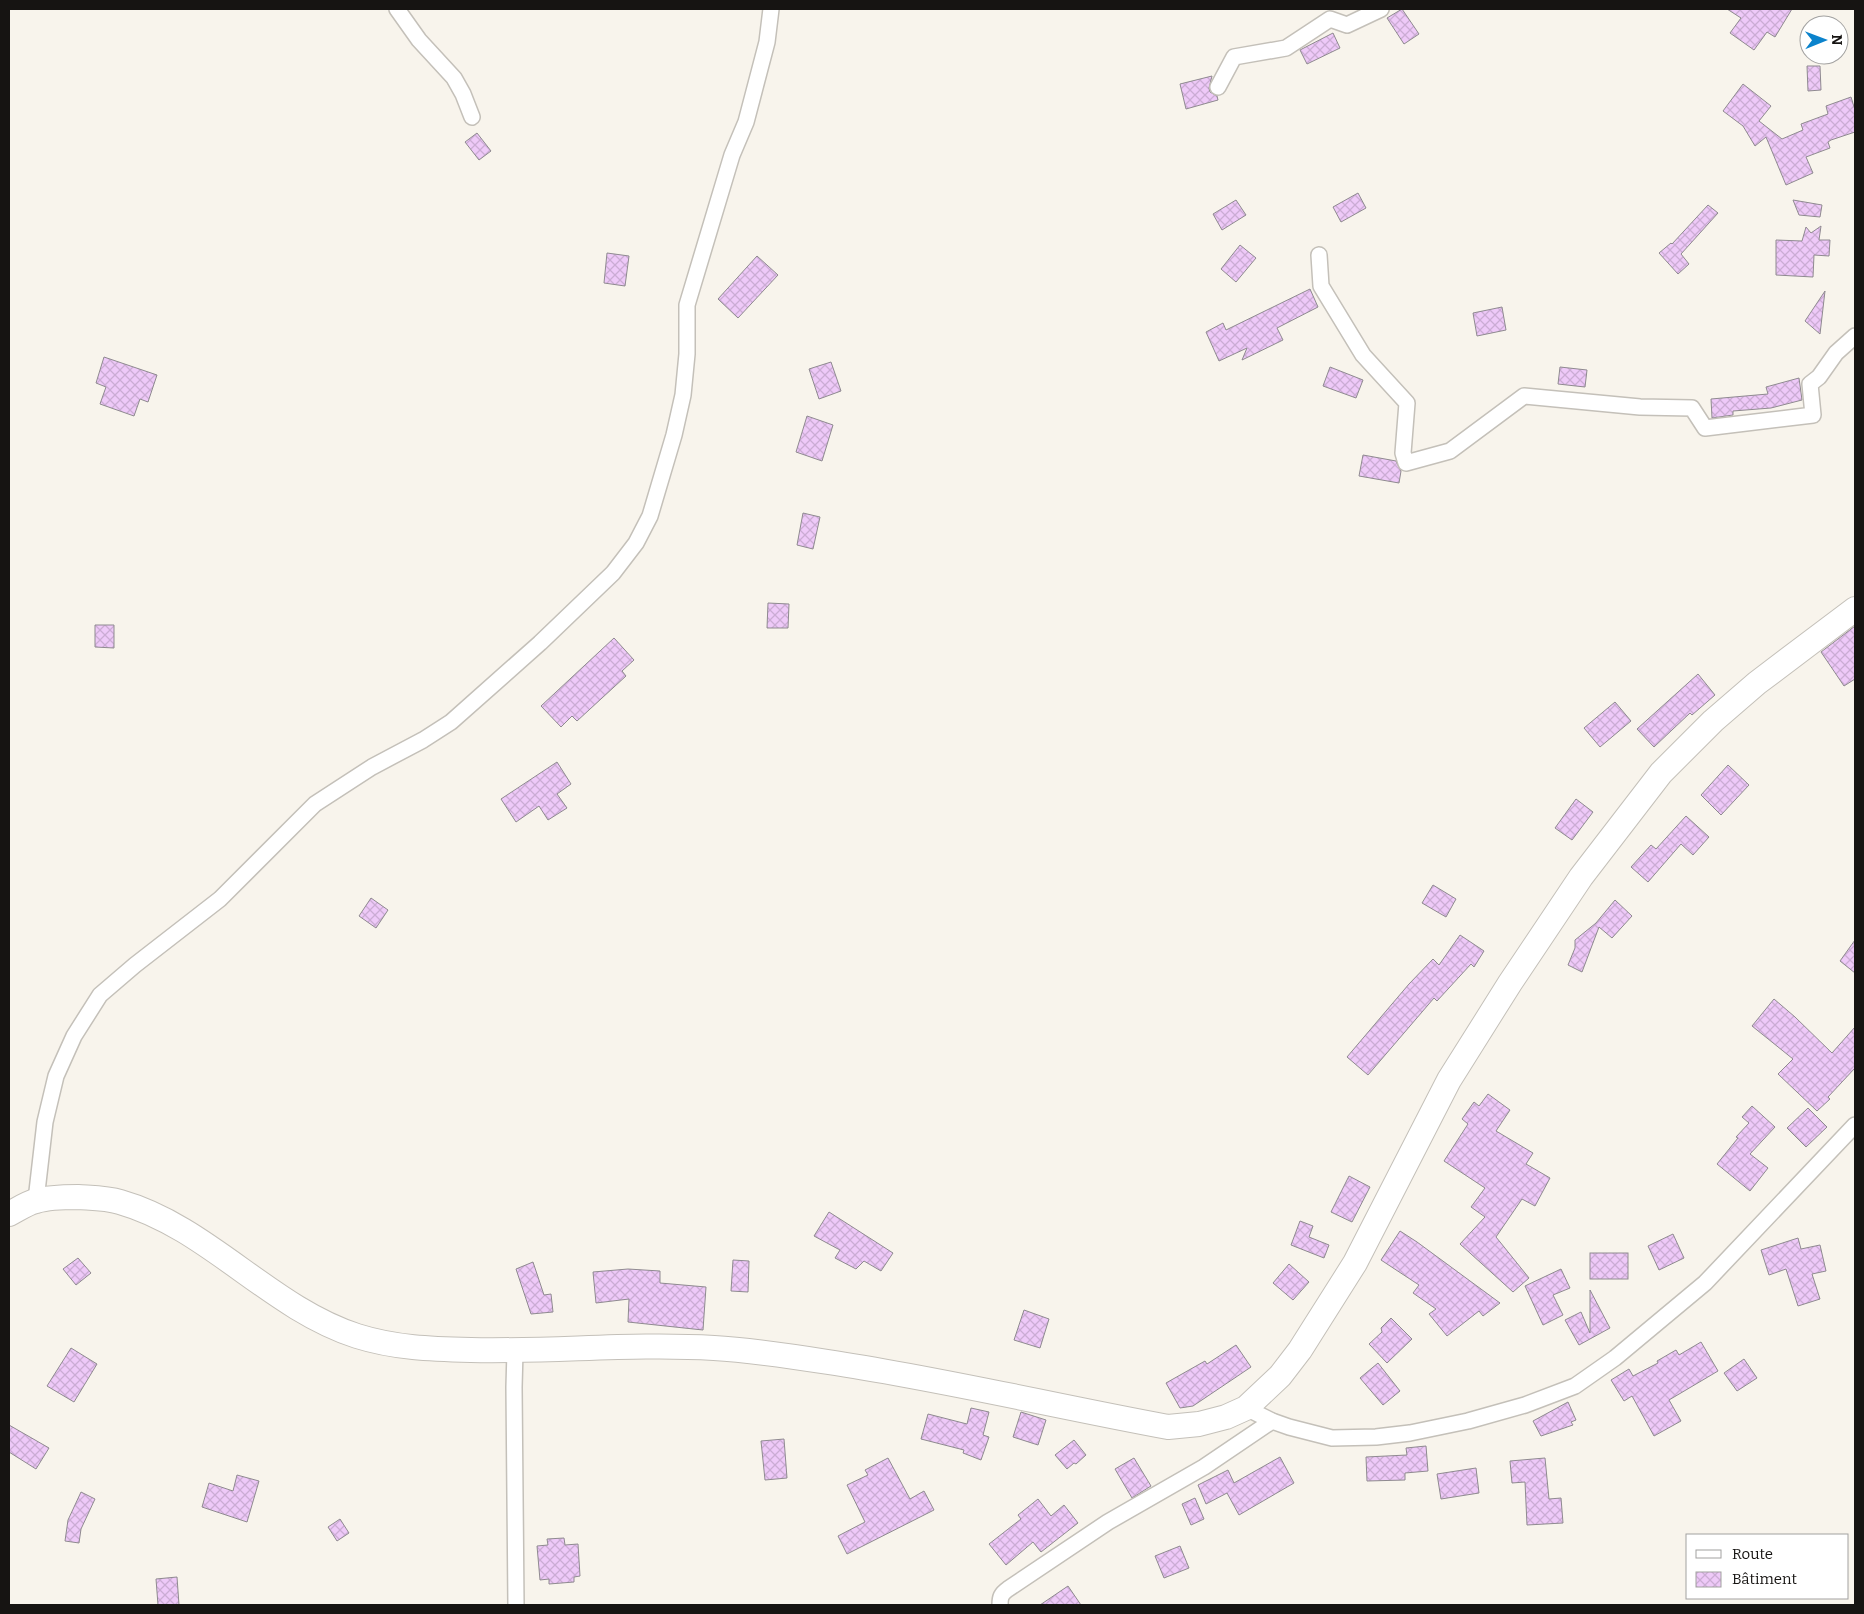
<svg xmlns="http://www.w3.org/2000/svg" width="1864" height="1614" viewBox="0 0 1864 1614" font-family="Bitter,serif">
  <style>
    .building { fill: url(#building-cross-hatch); stroke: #8f8a90 }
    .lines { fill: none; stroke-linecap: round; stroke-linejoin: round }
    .street-casing { stroke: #c4c0b9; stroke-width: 18 }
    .primary-casing { stroke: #c4c0b9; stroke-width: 26 }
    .street { stroke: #fff; stroke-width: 15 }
    .primary { stroke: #fff; stroke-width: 24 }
  </style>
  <defs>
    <pattern id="building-cross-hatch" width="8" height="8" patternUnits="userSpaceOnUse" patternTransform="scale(1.25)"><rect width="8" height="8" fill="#eec9f8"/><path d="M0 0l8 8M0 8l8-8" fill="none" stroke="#cbacd4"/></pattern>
  </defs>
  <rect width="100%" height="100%" fill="#f8f4ec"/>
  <!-- building -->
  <g class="building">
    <polygon points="1402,9 1419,34 1404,44 1387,18"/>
    <polygon points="1727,9 1792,9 1775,37 1767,32 1754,50 1730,33 1741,18"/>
    <polygon points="1333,33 1340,48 1307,64 1300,50"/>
    <polygon points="1807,66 1820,66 1821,90 1808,91"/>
    <polygon points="1212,76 1209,88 1210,92 1217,96 1218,100 1186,109 1180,84"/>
    <polygon points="1743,84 1771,106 1759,121 1782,139 1803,130 1801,124 1828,114 1826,106 1851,97 1855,110 1855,132 1831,140 1828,142 1830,148 1806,157 1813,173 1786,185 1766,137 1755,146 1743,126 1723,111"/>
    <polygon points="477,133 491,151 479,160 465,142"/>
    <polygon points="1358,193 1366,208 1341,222 1333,207"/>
    <polygon points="1236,200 1246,215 1222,230 1213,214"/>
    <polygon points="1793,200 1822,205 1820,217 1799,215"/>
    <polygon points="1708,205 1718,213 1681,254 1689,264 1678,274 1659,253 1671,243 1672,244"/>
    <polygon points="1821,226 1819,240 1830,240 1829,256 1814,255 1813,277 1776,275 1776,240 1802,241 1806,227 1811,233"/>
    <polygon points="1240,245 1256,258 1236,282 1221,269"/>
    <polygon points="607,253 629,256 625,286 604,283"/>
    <polygon points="757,256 778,275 738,318 718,299"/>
    <polygon points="1310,289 1318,307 1277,328 1283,340 1242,360 1247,348 1219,361 1206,332 1223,323 1226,330"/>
    <polygon points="1825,291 1820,334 1805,321"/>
    <polygon points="1502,307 1506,330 1477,336 1473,313"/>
    <polygon points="104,357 157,375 148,402 140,399 134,416 100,404 106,387 96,383"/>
    <polygon points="831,362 841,391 819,399 809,369"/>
    <polygon points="1330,367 1363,380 1356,398 1323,386"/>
    <polygon points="1560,367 1587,370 1585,387 1558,384"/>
    <polygon points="1799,378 1802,400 1771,408 1733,411 1733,415 1712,418 1711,399 1768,394 1766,387"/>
    <polygon points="807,416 833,425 822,461 796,452"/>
    <polygon points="1363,455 1396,461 1401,471 1399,483 1359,476"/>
    <polygon points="803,513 820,517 813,549 797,545"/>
    <polygon points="768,603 789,604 788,628 767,628"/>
    <polygon points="95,625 114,625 114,648 95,647"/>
    <polygon points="1855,626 1855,679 1844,686 1821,652"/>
    <polygon points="614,638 634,660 622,671 626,676 577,721 572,716 561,727 541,706"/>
    <polygon points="1698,674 1715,695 1692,715 1690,713 1654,747 1637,729"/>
    <polygon points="1615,702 1631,721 1600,747 1584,728"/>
    <polygon points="557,762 571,784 557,794 567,808 548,820 539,806 516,822 501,799"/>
    <polygon points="1728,765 1749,785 1721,815 1701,795"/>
    <polygon points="1576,799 1593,812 1572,840 1555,828"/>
    <polygon points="1686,816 1709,837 1693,855 1681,844 1648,882 1631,867 1651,845 1656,849"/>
    <polygon points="1433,885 1456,899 1446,917 1422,903"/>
    <polygon points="371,898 388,910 376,928 359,916"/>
    <polygon points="1615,900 1632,916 1612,938 1599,927 1582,972 1568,965 1575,948 1575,940 1596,923"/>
    <polygon points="1460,935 1484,951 1474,967 1471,964 1437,1001 1434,998 1368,1075 1347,1057 1409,984 1433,959 1439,965"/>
    <polygon points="1855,940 1855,973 1840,961"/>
    <polygon points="1774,999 1795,1017 1832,1053 1855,1027 1855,1068 1828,1097 1830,1099 1817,1111 1778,1074 1793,1059 1752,1026"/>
    <polygon points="1488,1094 1510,1110 1496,1131 1533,1153 1526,1164 1550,1178 1535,1206 1522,1199 1496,1237 1529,1278 1513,1292 1460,1244 1485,1217 1471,1207 1485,1188 1444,1161 1468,1124 1462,1119 1474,1102 1479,1106"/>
    <polygon points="1752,1106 1775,1127 1750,1154 1768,1168 1750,1191 1717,1164 1738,1138 1736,1137 1749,1123 1742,1117"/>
    <polygon points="1808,1108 1827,1127 1806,1147 1787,1128"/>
    <polygon points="1349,1176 1370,1187 1352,1222 1331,1212"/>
    <polygon points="829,1212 893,1253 881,1271 864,1261 856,1269 835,1258 840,1250 814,1236"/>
    <polygon points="1300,1221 1313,1226 1309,1237 1329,1245 1324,1258 1291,1245"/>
    <polygon points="1400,1231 1417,1242 1500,1303 1483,1316 1479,1311 1447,1336 1429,1314 1436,1309 1413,1293 1419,1285 1381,1260"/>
    <polygon points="1673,1234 1684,1258 1659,1270 1648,1246"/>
    <polygon points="1798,1238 1801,1249 1820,1245 1826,1271 1812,1274 1820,1299 1798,1306 1786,1269 1769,1275 1761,1250"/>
    <rect x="1590" y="1253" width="38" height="26"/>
    <polygon points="78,1258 91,1273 76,1285 63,1269"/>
    <polygon points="733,1260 749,1261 748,1292 731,1291"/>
    <polygon points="533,1262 544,1295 551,1294 553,1312 531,1314 516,1269"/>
    <polygon points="1289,1264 1309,1282 1293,1300 1273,1283"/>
    <polygon points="628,1269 660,1271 660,1283 706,1287 703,1330 628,1322 629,1299 596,1303 593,1272"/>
    <polygon points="1561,1269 1570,1288 1553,1295 1563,1315 1543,1325 1525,1286"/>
    <polygon points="1590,1290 1610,1328 1579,1345 1565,1320 1581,1312 1590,1333"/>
    <polygon points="1024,1310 1049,1319 1040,1348 1014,1340"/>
    <polygon points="1391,1318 1412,1339 1387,1363 1369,1344 1382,1332 1381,1328"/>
    <polygon points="1701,1342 1718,1371 1669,1400 1681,1421 1654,1436 1632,1396 1624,1401 1611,1380 1629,1369 1633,1376 1658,1363 1657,1361 1676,1350 1679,1355"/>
    <polygon points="1236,1345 1251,1367 1193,1406 1180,1408 1166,1383 1205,1361 1207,1364"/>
    <polygon points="71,1348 97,1364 74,1402 47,1386"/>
    <polygon points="1744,1359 1757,1378 1737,1391 1724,1373"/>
    <polygon points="1378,1363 1400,1391 1383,1405 1360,1378"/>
    <polygon points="1568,1402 1576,1420 1571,1422 1573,1425 1541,1436 1533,1421"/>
    <polygon points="971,1408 989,1412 983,1435 989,1437 981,1460 963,1453 964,1450 921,1439 928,1414 967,1424"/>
    <polygon points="1021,1412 1046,1420 1038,1445 1013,1437"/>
    <polygon points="9,1425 49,1448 36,1469 9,1452"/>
    <polygon points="784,1439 787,1478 765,1480 761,1441"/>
    <polygon points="1074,1440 1086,1455 1076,1464 1074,1463 1067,1469 1055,1455"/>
    <polygon points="1426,1446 1428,1471 1405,1473 1405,1480 1367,1481 1366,1457 1407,1455 1406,1448"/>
    <polygon points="1280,1457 1294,1483 1239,1515 1227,1493 1206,1504 1198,1485 1228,1470 1234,1483"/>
    <polygon points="888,1458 910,1499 924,1491 934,1510 847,1554 838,1536 865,1522 847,1485 868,1475 865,1470"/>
    <polygon points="1134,1458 1151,1486 1132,1498 1115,1469"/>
    <polygon points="1545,1458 1549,1499 1561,1498 1563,1523 1527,1525 1525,1482 1512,1483 1510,1461"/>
    <polygon points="1476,1468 1479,1493 1441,1499 1437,1474"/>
    <polygon points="237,1475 259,1481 247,1522 202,1507 209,1483 233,1491"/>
    <polygon points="81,1492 95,1499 81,1529 79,1543 65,1541 68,1520"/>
    <polygon points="1195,1498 1204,1519 1191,1525 1182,1504"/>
    <polygon points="1038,1499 1051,1516 1064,1505 1078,1523 1041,1552 1033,1542 1006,1565 989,1544 1021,1519 1018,1515"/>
    <polygon points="340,1519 349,1533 337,1541 328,1527"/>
    <polygon points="564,1538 565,1545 578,1544 580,1576 574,1577 574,1582 549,1584 549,1579 540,1580 537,1546 548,1545 547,1539"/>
    <polygon points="1180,1546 1189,1568 1164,1578 1155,1556"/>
    <polygon points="177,1577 179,1605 158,1605 156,1579"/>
    <polygon points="1068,1586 1081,1605 1040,1605"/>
  </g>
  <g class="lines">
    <!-- street casing -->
    <g class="street-casing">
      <g id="street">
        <polyline points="397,9 419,40 454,78 463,94 472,117"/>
        <polyline points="1218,87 1234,57 1286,48 1330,19 1347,25 1381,9"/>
        <polyline points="1319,255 1321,286 1363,355 1407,403 1403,453 1406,463 1450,451 1524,396 1640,407 1692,408 1705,428 1813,415 1810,384 1819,377 1836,353 1855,336"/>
        <polyline points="36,1200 45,1122 56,1076 74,1036 100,995 135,965 220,899 315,804 372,767 423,740 451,722 540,643 613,573 636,543 650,516 674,435 683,395 687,354 687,305 732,155 746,122 767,42 771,9"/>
        <polyline points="515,1351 514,1387 516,1605"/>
        <polyline points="1246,1408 1272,1421 1289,1427 1332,1438 1376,1437 1410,1433 1468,1421 1525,1405 1575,1386 1615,1358 1705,1283 1855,1125"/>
        <path d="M1000,1605C1000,1597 1001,1594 1008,1589L1108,1522L1204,1467L1272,1421"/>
      </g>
    </g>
    <!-- primary casing -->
    <g class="primary-casing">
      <path id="primary" d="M9,1214C17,1210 27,1203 36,1201C49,1197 65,1197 78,1197C92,1198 107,1198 120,1202C208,1227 270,1308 357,1336C395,1348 431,1349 471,1350C552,1352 633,1343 714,1348C752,1350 790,1356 828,1362C942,1379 1054,1406 1168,1427L1199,1424L1226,1417L1246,1408L1280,1376L1300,1350L1355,1263L1449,1080L1510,983L1581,877L1661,773L1713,721L1757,683L1855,609"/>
    </g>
    <!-- street -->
    <use href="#street" class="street"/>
    <!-- primary -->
    <use href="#primary" class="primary"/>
  </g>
  <!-- border -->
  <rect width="1864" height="1614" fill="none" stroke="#161412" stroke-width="20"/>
  <!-- legend -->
  <rect x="1686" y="1534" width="162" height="65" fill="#ffffff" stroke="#a2a1a0"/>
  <rect x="1696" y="1550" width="25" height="8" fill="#ffffff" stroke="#a2a1a0"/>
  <text x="1732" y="1559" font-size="15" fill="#161412">Route</text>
  <rect x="1696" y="1572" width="25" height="15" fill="url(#building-cross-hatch)" stroke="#a2a1a0"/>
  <text x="1732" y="1584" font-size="15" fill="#161412">Bâtiment</text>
  <!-- north arrow -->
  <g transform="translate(1824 40) rotate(89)"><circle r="24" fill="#ffffff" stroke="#a2a1a0"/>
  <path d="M0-4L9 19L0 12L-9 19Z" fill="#0b83cc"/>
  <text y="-8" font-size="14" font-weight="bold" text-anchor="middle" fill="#161412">N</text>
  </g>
</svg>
